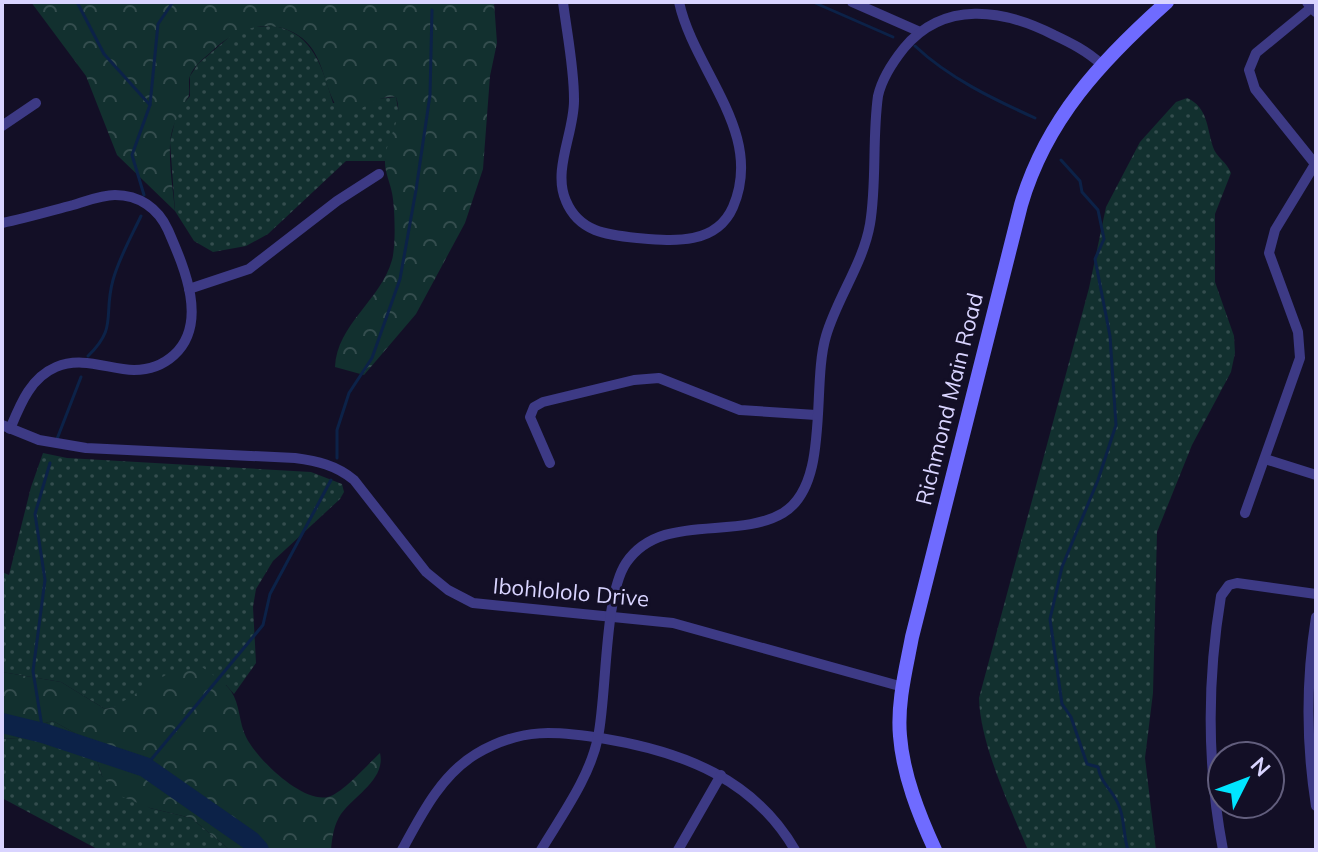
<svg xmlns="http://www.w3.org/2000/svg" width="1318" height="852" viewBox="0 0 1318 852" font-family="Mulish,sans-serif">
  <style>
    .grass { fill: url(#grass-dots) }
    .forest { fill: url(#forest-crowns) }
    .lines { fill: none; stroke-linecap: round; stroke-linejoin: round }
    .stream { stroke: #0c2248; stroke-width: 3 }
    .river { stroke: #0c2248; stroke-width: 20 }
    .minor { stroke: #3d3a85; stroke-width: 10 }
    .tertiary { stroke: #3d3a85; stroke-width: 12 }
    .secondary { stroke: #6f6bff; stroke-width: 14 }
    .labels { text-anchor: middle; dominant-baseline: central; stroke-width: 6; stroke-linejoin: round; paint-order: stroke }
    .street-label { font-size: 22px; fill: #d9d4ff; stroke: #130f26 }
  </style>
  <defs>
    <pattern id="grass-dots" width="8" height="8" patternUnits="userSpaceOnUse" patternTransform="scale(2)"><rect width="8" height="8" fill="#12302f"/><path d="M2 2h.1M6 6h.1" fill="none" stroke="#344d4e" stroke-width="1.8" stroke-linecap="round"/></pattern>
    <pattern id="forest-crowns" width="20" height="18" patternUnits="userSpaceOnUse" patternTransform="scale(2)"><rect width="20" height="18" fill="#12302f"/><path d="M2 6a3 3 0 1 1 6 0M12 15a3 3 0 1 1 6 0" fill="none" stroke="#344d4e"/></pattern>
  </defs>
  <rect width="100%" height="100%" fill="#130f26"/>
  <!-- grass -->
  <g class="grass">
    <path d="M274,26C314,33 323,70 333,103L396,97L399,115L385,161H346L268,234L246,246L213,252L194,241L175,211L170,142L177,112L190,96V76L198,64L234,33L246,27Z"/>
    <path d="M1187,98C1208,107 1207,129 1213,147C1216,157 1227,162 1231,173L1215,214V282L1234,336L1235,353L1231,372L1192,445L1157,532L1153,693L1145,758L1156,850H1028C1010,807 980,744 979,698L1089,288L1106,207L1140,142L1176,102Z"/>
    <polygon points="43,453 67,458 311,472 342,484 344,492 340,499 273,561 256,589 253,607 256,663 234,694 226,685 105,709 61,682 2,672 2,572 9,575 31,487"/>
    <polygon points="53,721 91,742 102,776 150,808 191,818 230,850 99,850 2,798 2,739 18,738 33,726"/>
  </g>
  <!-- forest -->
  <g class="forest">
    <path d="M31,2H494L497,43L490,76L483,169L465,223L416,314L364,375L335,367C337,324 381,300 392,260C396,246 395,207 392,193C390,183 385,172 385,163C384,140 405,121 396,97C375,94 361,115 341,113C323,91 326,57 302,38C271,15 235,28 210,53C203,59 193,67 190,76C187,84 192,93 187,99C179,114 171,126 170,144C169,166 173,189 175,211L117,155L86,76Z"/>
    <path d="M202,667C211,674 224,681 231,691C240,704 239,723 246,737C257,759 302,803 328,797C343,793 368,764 380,753C386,779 355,795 341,814C334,824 332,838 331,850H230L191,818L150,808L118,795L102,776L91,742L53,721L33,726L18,738L2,739V672L61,682L105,709L114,707L169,673Z"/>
  </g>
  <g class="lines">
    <!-- stream -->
    <g class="stream">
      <polyline points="77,2 104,54 150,105"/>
      <polyline points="813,2 893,37"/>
      <path d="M915,46C949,78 993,99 1035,118"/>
      <path d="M1061,160L1080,181L1082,192L1098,210L1104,239L1095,259L1110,336L1116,425L1098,480L1062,567L1050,619L1062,704L1071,717L1087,764L1098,767C1101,784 1113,790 1119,806C1125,820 1123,835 1128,850"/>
      <polyline points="144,195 132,155 150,105 158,24 173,2"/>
      <path d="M88,356C118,327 103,316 113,280C119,258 131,237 141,216"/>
      <polyline points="57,439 81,377"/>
      <polyline points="337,458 337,430 349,393 372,358 400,279 416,190 430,95 432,10"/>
      <polyline points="43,733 33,671 45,580 35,514 50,463"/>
      <polyline points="145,767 263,625 270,594 331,480"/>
    </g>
    <!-- river -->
    <polyline class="river" points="2,723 43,733 145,767 251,841 259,850"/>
    <!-- minor -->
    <g class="minor">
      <path d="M563,2C567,34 574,67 574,99C575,131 552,170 566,201C579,232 607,235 637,238C672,241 716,246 733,207C765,133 694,71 679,2"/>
      <polyline points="852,2 918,31"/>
      <polyline points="1312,7 1256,53 1249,70 1255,89 1316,165"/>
      <polyline points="2,126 36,103"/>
      <path d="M2,223C26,218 50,211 73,205C87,201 101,195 115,195C139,195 158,208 168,230C184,267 209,323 174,355C163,365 149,370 134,370C108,369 82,356 56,367C30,378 20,405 10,429"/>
      <polyline points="189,289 249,269 337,201 379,174"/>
      <path d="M2,425L39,440L86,448L295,458C317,461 336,465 354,480L426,572L448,590L473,603L673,623L903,687"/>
      <polyline points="1265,459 1316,475"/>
      <polyline points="550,463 530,417 534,407 543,402 634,380 659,378 740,410 816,415"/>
      <polyline points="1245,513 1300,358 1298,332 1269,253 1275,230 1315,164"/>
      <path d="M1316,617C1306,680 1306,743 1316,806"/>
      <path d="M402,850C421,815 441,775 476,754C521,727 557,731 606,739C683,752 754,779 795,850"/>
      <path d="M541,850C562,815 590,777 598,737C607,694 604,596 626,563C661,511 736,541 783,513C831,484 811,386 826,336C837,298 863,264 870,224C877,182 872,139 878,96C882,78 892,63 904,48C944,0 1003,9 1054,35C1071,43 1087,51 1101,64"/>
      <polyline points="678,850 721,775"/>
      <path d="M1223,850C1207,766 1207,680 1221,596L1229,585L1237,583L1316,594"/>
    </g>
    <!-- tertiary -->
    <polyline class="tertiary" points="1308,2 1316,11"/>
    <!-- secondary -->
    <path class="secondary" d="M935,850C919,815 903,775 900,736C897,703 906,669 912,637L1021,205C1046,119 1102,60 1167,2"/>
  </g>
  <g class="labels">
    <!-- street labels -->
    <g class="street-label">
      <text transform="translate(949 399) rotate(-76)">Richmond Main Road</text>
      <text transform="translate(571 592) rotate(5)">Ibohlololo Drive</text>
    </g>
  </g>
  <!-- border -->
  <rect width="1318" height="852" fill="none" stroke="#d9d4ff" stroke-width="8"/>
  <!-- north arrow -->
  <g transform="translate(1246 780) rotate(48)"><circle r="38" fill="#130f26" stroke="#625e7d" stroke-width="2"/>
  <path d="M0-6L14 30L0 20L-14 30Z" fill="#00e5ff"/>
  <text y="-12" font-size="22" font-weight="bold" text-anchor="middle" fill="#d9d4ff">N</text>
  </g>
</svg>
